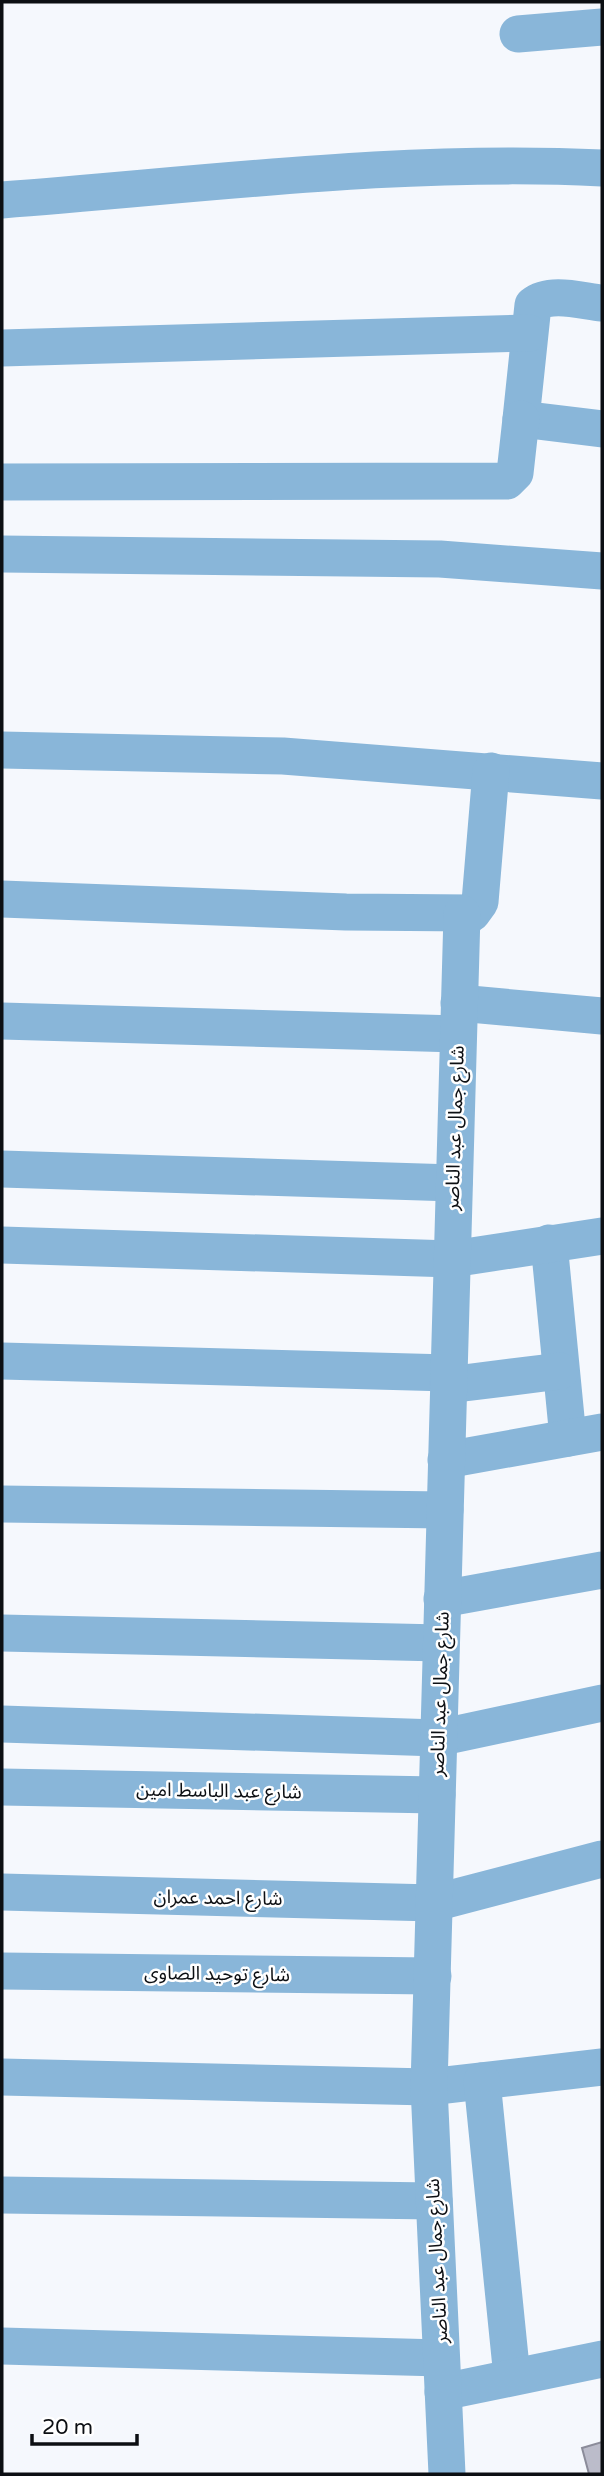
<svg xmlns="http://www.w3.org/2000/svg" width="604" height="2476" viewBox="0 0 604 2476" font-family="'Varela Round','Noto Sans Arabic',sans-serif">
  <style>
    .building { fill: #bbbcca; stroke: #8b8c9a; stroke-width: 2 }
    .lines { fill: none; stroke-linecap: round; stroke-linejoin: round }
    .minor { stroke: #89b6d9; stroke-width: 37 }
    .labels { text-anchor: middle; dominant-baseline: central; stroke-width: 5; stroke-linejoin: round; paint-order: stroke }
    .street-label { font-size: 19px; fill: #0c0f13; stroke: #fff }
  </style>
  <rect width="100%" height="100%" fill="#f5f8fd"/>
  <!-- building -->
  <polygon class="building" points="602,2442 602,2474 589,2474 582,2448"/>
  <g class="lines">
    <!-- minor -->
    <g class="minor">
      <polyline points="518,34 602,27"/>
      <path d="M2,200C201,185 402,158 602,168"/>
      <path d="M602,303C582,301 550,291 533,305L521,419L602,429"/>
      <polyline points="2,348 529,333"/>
      <polyline points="2,482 507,481 515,473 521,419"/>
      <polyline points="2,554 440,559 602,571"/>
      <polyline points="2,750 283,756 602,781"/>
      <polyline points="2,899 346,912 472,913 480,902 491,771"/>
      <polyline points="459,1003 602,1016"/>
      <polyline points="2,1021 458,1034"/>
      <polyline points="2,1169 454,1183"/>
      <polyline points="549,1243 568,1438"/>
      <polyline points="2,1245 452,1259 602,1236"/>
      <polyline points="2,1361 449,1373"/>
      <polyline points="448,1385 560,1371"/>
      <polyline points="446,1460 602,1432"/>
      <polyline points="2,1504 445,1510"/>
      <polyline points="442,1599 602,1570"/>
      <polyline points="2,1633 441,1643"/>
      <polyline points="2,1724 438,1738 602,1703"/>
      <polyline points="2,1787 437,1795"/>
      <polyline points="2,1892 434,1903 602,1859"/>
      <polyline points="2,1971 433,1976"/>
      <polyline points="2,2077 429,2087 602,2067"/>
      <polyline points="482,2081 512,2377"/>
      <polyline points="2,2195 434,2201"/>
      <polyline points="2,2346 441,2358"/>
      <polyline points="443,2392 602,2359"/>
      <polyline points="447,2474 429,2087 462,914"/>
    </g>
  </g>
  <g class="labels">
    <!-- street labels -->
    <g class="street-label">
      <text transform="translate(455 1128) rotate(-88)">شارع جمال عبد الناصر</text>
      <text transform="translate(440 1694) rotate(-88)">شارع جمال عبد الناصر</text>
      <text transform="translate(219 1791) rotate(1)">شارع عبد الباسط امين</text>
      <text transform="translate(218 1898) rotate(1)">شارع احمد عمران</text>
      <text transform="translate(217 1974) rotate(1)">شارع توحيد الصاوى</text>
      <text transform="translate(437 2261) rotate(-93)">شارع جمال عبد الناصر</text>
    </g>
  </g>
  <!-- border -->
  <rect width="604" height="2476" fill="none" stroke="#0c0f13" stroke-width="7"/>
  <!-- scale -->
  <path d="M32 2434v10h105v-10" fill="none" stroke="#0c0f13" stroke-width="3.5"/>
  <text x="42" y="2434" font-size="21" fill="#0c0f13" stroke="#ffffff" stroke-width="5" paint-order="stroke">20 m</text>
</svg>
